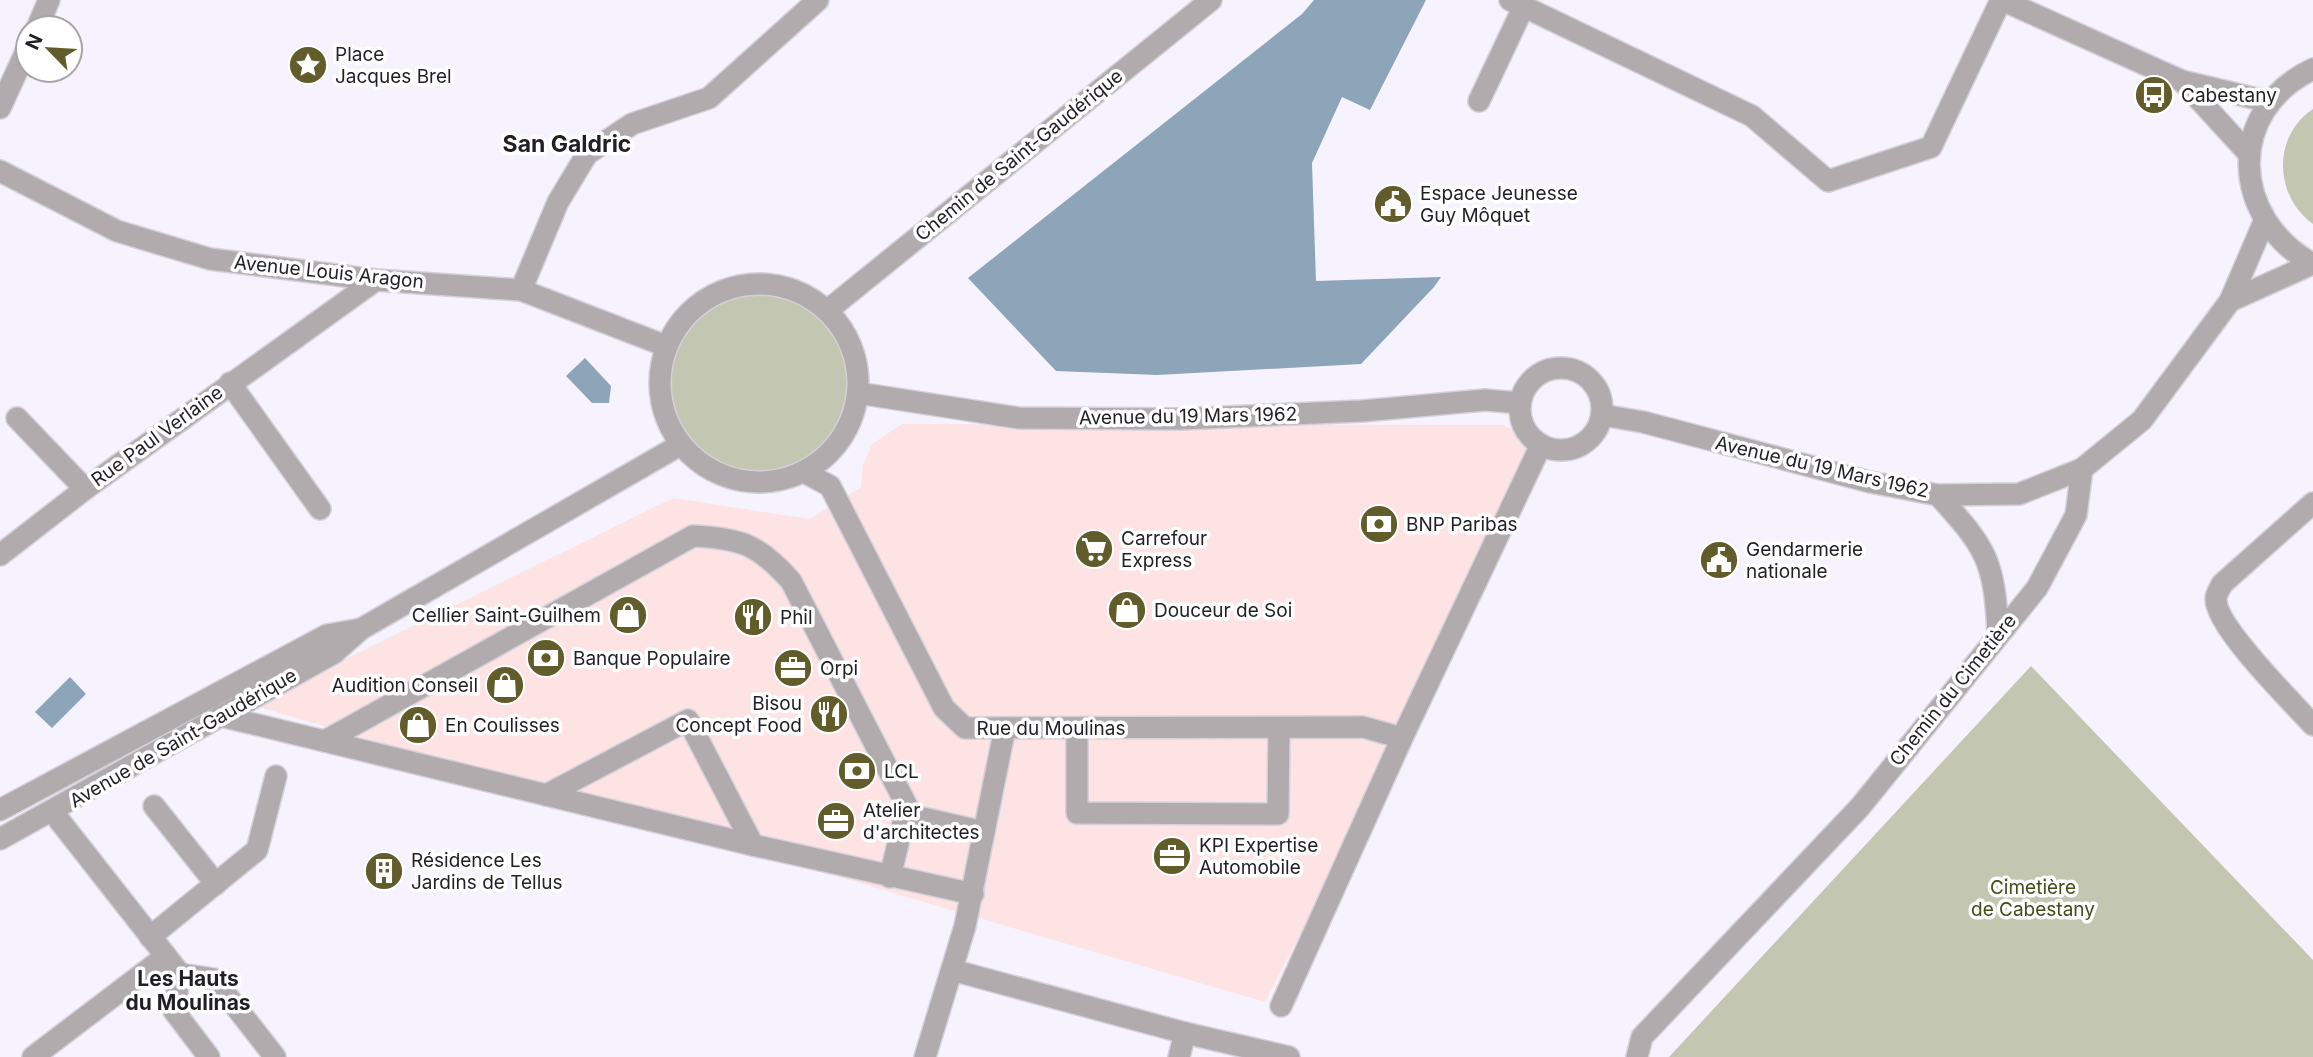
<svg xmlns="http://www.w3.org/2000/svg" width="2313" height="1057" viewBox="0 0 2313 1057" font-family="Inter,sans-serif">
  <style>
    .commercial { fill: #fee3e4 }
    .green { fill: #c3c7b2 }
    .water { fill: #8da4b9 }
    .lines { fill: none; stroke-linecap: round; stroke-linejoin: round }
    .service-casing { stroke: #d4d1db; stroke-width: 24 }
    .minor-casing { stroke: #d4d1db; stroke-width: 24 }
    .tertiary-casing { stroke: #d4d1db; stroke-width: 24 }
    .service { stroke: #b2abad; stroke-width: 21 }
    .minor { stroke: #b2abad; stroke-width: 21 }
    .tertiary { stroke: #b2abad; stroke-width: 21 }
    .labels { text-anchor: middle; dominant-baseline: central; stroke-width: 7; stroke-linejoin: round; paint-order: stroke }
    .poi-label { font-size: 19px; fill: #201f24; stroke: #fff; text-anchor: start }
    .street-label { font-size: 19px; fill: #201f24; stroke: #fff }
    .park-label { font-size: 19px; fill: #444b1a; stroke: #fff }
    .neighbourhood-label { font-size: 21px; font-weight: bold; fill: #201f24; stroke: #fff }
    .quarter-label { font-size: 23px; font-weight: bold; fill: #201f24; stroke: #fff }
  </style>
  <rect width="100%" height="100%" fill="#f6f3fe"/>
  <!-- commercial -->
  <polygon class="commercial" points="902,424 1503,425 1541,445 1402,738 1265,1002 252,705 673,498 810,519 861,487 863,465 872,444"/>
  <!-- green -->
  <g class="green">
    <path d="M2313,109V224C2274,196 2272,136 2313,109Z"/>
    <circle cx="759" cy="383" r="99"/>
    <polygon points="2031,666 2313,960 2313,1057 1669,1057"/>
  </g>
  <!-- water -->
  <g class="water">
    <polygon points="1314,0 1426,0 1370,110 1342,97 1312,163 1316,281 1441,277 1434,287 1361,364 1157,375 1056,371 968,278 1302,14"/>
    <polygon points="585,358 611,386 609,403 592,403 566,376"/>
    <polygon points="70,677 86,694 52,728 35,712"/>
  </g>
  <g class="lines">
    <!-- service casing -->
    <g class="service-casing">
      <g id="service">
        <polyline points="1510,0 1752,116 1828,181 1931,147 2001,0"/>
        <polyline points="2002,0 2182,81 2270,102"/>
        <polyline points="2182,81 2249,154"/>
        <polyline points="1479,101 1524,6"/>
        <path d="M1938,495C1986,548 1994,559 1998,632"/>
        <polyline points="221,716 753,845 973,894"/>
        <polyline points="1077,729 1077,813 1278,814 1279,728"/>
        <path d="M325,741L693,536C741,538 759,545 791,581L907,806L890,877"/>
        <polyline points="546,795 688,720 753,845"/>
        <polyline points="154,806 216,884"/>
        <polyline points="905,814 984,832"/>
        <polyline points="150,937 257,850 276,776"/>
        <polyline points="952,970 1185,1033 1179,1057"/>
        <polyline points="1185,1033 1289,1057"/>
      </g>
    </g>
    <!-- minor casing -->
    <g class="minor-casing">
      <g id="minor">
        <polyline points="37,28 49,0"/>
        <polyline points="0,108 28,47"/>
        <polyline points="521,290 558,202 587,154 632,124 709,98 818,0"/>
        <polyline points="828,310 1211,0"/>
        <polyline points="230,383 320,509"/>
        <polyline points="17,418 85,489"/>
        <polyline points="804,472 830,486 944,708 965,728 1363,727 1402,738"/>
        <path d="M2313,503L2222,584C2220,589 2216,593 2216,599C2215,626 2292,702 2313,725"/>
        <polyline points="0,555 85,489 376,280"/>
        <polyline points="55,811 59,820 180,974 214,979 275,1057"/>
        <polyline points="180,974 174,1011 209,1057"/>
        <polyline points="1281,1006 1402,738 1541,445"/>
        <polyline points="33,1057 166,956"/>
        <polyline points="925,1057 965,926 1005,728"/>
        <polyline points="1637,1057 1642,1037 1860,807 2037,588 2076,515 2082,469"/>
      </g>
    </g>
    <!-- tertiary casing -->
    <g class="tertiary-casing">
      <g id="tertiary">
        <path d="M2313,69C2225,111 2231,219 2313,264"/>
        <polyline points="0,171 117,231 210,259 376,280 521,290 666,346"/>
        <circle cx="759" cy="383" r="99"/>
        <polyline points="2230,301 2312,264"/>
        <circle cx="1561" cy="409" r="41"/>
        <polyline points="858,393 1019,418 1181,419 1362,411 1485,400 1520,403"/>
        <polyline points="1602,415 1643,422 1870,482 1938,495 2019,494 2082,469 2142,420 2230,301 2264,222"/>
        <polyline points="0,810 327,635 361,629"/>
        <polyline points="0,839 334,653 361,629 680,445"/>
      </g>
    </g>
    <!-- service -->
    <use href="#service" class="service"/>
    <!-- minor -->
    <use href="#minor" class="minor"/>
    <!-- tertiary -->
    <use href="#tertiary" class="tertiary"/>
  </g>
  <!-- icons -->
  <defs>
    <g id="sight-disc" transform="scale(2.0125)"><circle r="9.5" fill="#615c29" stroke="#fff"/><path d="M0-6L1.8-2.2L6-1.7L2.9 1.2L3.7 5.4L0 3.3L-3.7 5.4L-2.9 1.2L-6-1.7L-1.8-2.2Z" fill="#fff"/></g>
    <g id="bus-disc" transform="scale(2.0125)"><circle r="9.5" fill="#615c29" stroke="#fff"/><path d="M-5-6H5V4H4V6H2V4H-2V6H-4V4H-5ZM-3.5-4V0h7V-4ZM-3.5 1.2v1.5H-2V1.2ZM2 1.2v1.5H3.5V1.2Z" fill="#fff"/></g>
    <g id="civic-disc" transform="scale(2.0125)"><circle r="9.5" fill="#615c29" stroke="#fff"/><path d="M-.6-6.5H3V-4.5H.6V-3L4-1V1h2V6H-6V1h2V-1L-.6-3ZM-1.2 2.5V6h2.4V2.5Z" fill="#fff"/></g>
    <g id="bank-disc" transform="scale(2.0125)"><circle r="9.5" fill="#615c29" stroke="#fff"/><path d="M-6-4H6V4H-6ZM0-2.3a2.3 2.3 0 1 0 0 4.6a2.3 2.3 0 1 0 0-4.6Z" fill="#fff"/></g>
    <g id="supermarket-disc" transform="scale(2.0125)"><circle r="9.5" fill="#615c29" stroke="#fff"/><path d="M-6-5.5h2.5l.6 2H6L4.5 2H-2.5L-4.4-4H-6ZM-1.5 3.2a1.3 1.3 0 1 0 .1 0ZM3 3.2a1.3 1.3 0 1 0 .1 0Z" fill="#fff"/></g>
    <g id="shop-disc" transform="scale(2.0125)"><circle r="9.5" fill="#615c29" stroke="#fff"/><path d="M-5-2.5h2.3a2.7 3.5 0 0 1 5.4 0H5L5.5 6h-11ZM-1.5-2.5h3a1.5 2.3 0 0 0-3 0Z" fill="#fff"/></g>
    <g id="restaurant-disc" transform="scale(2.0125)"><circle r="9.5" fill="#615c29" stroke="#fff"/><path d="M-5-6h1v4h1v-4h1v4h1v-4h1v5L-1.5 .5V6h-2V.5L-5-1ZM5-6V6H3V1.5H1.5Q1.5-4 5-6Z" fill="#fff"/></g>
    <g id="office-disc" transform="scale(2.0125)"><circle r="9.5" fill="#615c29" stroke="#fff"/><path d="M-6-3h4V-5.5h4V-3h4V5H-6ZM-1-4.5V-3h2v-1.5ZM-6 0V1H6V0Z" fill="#fff"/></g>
    <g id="building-disc" transform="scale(2.0125)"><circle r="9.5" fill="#615c29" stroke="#fff"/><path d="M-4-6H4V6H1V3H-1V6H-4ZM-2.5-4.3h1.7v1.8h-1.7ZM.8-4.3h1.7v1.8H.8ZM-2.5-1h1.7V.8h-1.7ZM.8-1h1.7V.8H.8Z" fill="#fff"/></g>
  </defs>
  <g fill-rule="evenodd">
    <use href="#sight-disc" x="308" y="65"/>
    <use href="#bus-disc" x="2154" y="95"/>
    <use href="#civic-disc" x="1393" y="204"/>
    <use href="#bank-disc" x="1379" y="524"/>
    <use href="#supermarket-disc" x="1094" y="549"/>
    <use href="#civic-disc" x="1719" y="560"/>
    <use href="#shop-disc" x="1127" y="610"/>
    <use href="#shop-disc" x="628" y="615"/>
    <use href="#restaurant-disc" x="753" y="617"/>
    <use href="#bank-disc" x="546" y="658"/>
    <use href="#office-disc" x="793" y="668"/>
    <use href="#shop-disc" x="505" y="685"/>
    <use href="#restaurant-disc" x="829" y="714"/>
    <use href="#shop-disc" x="418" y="725"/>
    <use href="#bank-disc" x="857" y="771"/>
    <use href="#office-disc" x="836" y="821"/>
    <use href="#office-disc" x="1172" y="856"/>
    <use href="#building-disc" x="384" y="871"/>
  </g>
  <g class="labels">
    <!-- poi labels -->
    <g class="poi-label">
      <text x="335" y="54">Place<tspan x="335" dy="22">Jacques Brel</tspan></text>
      <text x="2181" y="95">Cabestany</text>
      <text x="1420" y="193">Espace Jeunesse<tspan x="1420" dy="22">Guy Môquet</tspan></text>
      <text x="1406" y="524">BNP Paribas</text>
      <text x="1121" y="538">Carrefour<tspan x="1121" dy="22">Express</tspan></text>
      <text x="1746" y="549">Gendarmerie<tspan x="1746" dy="22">nationale</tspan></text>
      <text x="1154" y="610">Douceur de Soi</text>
      <text x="601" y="615" text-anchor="end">Cellier Saint-Guilhem</text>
      <text x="780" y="617">Phil</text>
      <text x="573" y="658">Banque Populaire</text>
      <text x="820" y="668">Orpi</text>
      <text x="478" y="685" text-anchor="end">Audition Conseil</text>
      <text x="802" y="703" text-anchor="end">Bisou<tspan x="802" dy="22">Concept Food</tspan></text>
      <text x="445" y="725">En Coulisses</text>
      <text x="884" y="771">LCL</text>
      <text x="863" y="810">Atelier<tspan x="863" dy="22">d'architectes</tspan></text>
      <text x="1199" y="845">KPI Expertise<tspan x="1199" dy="22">Automobile</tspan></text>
      <text x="411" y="860">Résidence Les<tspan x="411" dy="22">Jardins de Tellus</tspan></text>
    </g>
    <!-- street labels -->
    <g class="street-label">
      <text transform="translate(1019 155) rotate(-39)">Chemin de Saint-Gaudérique</text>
      <text transform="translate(329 272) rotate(6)">Avenue Louis Aragon</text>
      <text transform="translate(1188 416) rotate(-1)">Avenue du 19 Mars 1962</text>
      <text transform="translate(157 436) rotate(-36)">Rue Paul Verlaine</text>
      <text transform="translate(1822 467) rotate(13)">Avenue du 19 Mars 1962</text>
      <text transform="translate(1953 690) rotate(-51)">Chemin du Cimetière</text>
      <text x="1051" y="728">Rue du Moulinas</text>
      <text transform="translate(183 738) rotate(-30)">Avenue de Saint-Gaudérique</text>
    </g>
    <!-- park labels -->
    <g class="park-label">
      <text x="2033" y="887">Cimetière<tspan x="2033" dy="22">de Cabestany</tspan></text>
    </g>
    <!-- neighbourhood labels -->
    <g class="neighbourhood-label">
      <text x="188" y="978">Les Hauts<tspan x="188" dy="24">du Moulinas</tspan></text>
    </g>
    <!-- quarter labels -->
    <g class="quarter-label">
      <text x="567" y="144">San Galdric</text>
    </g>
  </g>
  <!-- north arrow -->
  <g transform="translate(49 49) rotate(295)"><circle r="33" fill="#ffffff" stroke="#a6a5a7" stroke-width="2"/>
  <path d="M0-5L12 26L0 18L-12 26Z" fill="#615c29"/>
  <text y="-10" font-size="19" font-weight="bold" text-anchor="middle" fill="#201f24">N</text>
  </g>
</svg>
